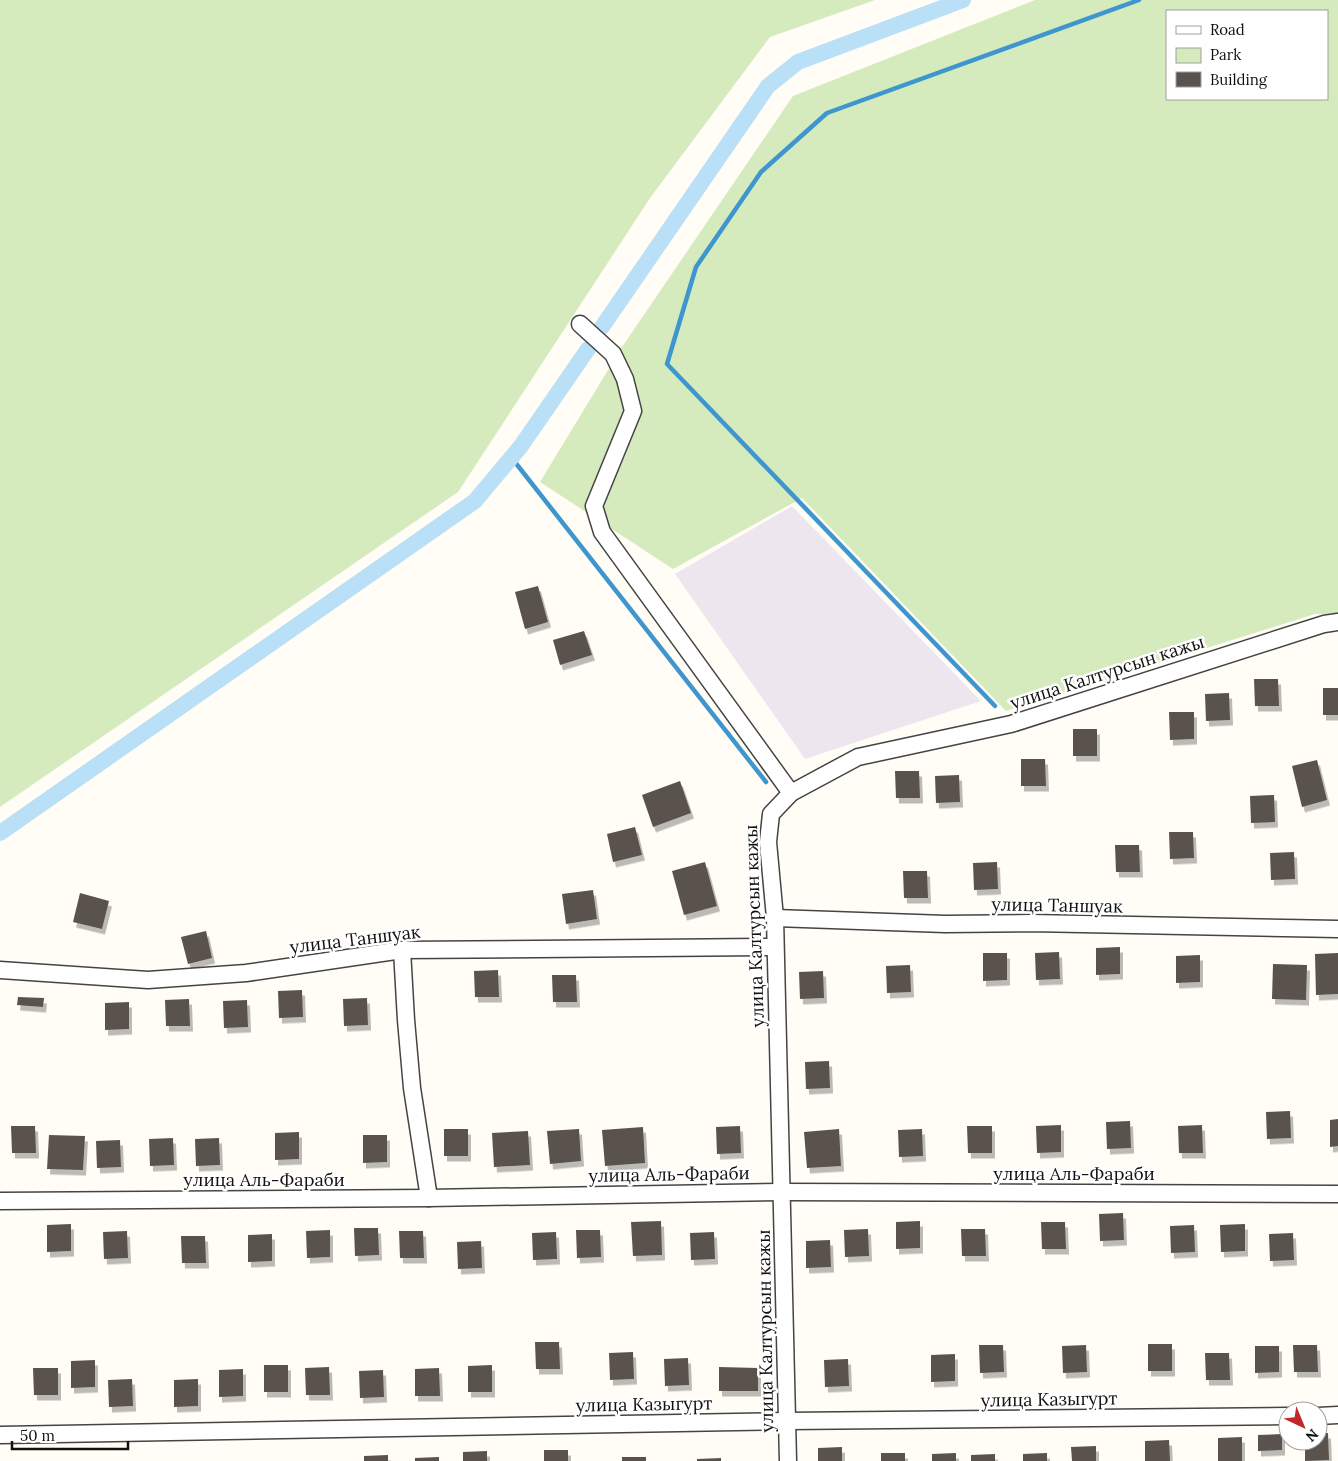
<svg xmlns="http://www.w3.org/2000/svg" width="1338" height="1461" viewBox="0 0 1338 1461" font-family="Lora,serif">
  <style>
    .industrial { fill: #eee6ef }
    .green { fill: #d5ebbd; fill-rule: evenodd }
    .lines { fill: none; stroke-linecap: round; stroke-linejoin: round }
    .stream { stroke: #3f96cf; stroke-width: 4.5 }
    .canal { stroke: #b9e0f7; stroke-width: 16 }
    .building { fill: #5a524d; filter: url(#shadow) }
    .street-casing { stroke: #444; stroke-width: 19 }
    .street { stroke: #fff; stroke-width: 16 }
    .labels { text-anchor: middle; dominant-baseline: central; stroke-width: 5; stroke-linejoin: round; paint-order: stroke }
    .street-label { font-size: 18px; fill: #111; stroke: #fff }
  </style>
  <defs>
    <filter id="shadow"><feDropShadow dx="3" dy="5.5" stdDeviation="0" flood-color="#0004"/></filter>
  </defs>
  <rect width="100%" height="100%" fill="#fffdf5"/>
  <!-- industrial -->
  <polygon class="industrial" points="792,506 981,701 805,759 675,574"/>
  <!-- green -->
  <g class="green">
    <polygon points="0,0 875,0 770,37 650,198 458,492 0,807"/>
    <path d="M1035,0H1338V614H1315L1006,711L802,498L673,569L540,482L622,347L793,96ZM1167,11H1327V99H1167Z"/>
  </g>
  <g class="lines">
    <!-- stream -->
    <g class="stream">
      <polyline points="511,457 766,782"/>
      <polyline points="995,706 667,364 696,267 761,172 827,113 1139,0"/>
    </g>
    <!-- canal -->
    <g class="canal">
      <polyline points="602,327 768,86 798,62 963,0"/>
      <polyline points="0,833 475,501 521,446 588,349"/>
    </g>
  </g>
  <!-- building -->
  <g class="building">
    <polygon points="538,586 548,622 525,629 515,592"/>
    <polygon points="584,631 592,655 560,665 553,640"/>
    <polygon points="1254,679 1278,679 1279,706 1255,706"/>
    <rect x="1323" y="688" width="15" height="27"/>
    <polygon points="1229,693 1230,720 1206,721 1205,694"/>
    <polygon points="1169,712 1194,712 1194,739 1170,740"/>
    <rect x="1073" y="729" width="24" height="27"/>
    <polygon points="1021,759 1045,759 1046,786 1021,786"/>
    <polygon points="1317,760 1327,800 1302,807 1292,766"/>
    <polygon points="895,771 919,771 920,798 896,798"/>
    <polygon points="959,775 960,802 936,803 935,776"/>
    <polygon points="680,781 691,813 653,827 642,795"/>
    <polygon points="1274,795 1275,822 1251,823 1250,796"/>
    <polygon points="635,827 642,855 613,862 607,834"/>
    <polygon points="1169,832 1193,832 1194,858 1170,859"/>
    <polygon points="1115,845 1139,845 1140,872 1116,872"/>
    <polygon points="1294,852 1295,879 1271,880 1270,853"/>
    <polygon points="705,862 717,906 684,915 672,871"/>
    <polygon points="997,862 998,889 974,890 973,863"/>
    <polygon points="903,871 927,871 928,898 904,898"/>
    <polygon points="593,890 597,919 566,924 562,894"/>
    <polygon points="80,893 109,901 102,929 73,922"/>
    <polygon points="206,931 212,958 188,964 181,937"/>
    <polygon points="1120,947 1120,974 1096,975 1096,948"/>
    <polygon points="1059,952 1060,979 1036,980 1035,953"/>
    <polygon points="983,953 1007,953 1007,980 983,981"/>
    <polygon points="1338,953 1338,994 1316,995 1315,954"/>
    <polygon points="1200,955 1200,982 1176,983 1176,956"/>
    <polygon points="1273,964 1307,965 1306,1000 1272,999"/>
    <polygon points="910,965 911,992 887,993 886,966"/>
    <polygon points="498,970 499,997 475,997 474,971"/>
    <polygon points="823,971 824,998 800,999 799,972"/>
    <polygon points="552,975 576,975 577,1002 553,1002"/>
    <polygon points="302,990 303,1017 279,1018 278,991"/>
    <polygon points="18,997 44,998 43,1007 17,1005"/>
    <polygon points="367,998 368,1025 344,1026 343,999"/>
    <polygon points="189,999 190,1026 166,1026 165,1000"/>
    <polygon points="247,1000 248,1027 224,1028 223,1001"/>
    <polygon points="129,1002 129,1029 105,1030 105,1003"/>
    <polygon points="829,1061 830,1088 806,1089 805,1062"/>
    <polygon points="1290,1111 1291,1138 1267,1139 1266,1112"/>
    <polygon points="1338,1119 1338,1146 1330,1147 1330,1120"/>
    <polygon points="1130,1121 1131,1148 1107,1149 1106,1122"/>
    <polygon points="1061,1125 1061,1152 1037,1153 1036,1126"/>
    <polygon points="1202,1125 1203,1153 1179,1153 1178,1126"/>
    <polygon points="11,1126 35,1126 36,1153 12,1153"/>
    <polygon points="740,1126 741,1153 717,1154 716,1127"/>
    <polygon points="967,1126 992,1126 992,1153 968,1153"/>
    <polygon points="643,1127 645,1163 605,1166 602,1130"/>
    <rect x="444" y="1129" width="24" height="27"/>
    <polygon points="579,1129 581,1161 550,1164 547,1131"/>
    <polygon points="839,1129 841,1166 807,1168 804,1132"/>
    <polygon points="922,1129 923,1156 899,1157 898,1130"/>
    <polygon points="528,1131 530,1165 494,1167 492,1133"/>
    <polygon points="299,1132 299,1159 275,1160 275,1133"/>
    <polygon points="49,1135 85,1136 83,1170 47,1169"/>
    <polygon points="363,1135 387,1135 387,1162 363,1163"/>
    <polygon points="173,1138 174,1165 150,1166 149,1139"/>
    <polygon points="219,1138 220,1165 196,1166 195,1139"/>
    <polygon points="120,1140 121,1167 97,1168 96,1141"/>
    <polygon points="1123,1213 1124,1240 1100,1241 1099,1214"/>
    <polygon points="661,1221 662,1255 633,1256 631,1222"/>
    <polygon points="920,1221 920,1248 896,1249 896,1222"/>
    <polygon points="1041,1222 1065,1222 1066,1249 1042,1249"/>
    <polygon points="71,1224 71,1251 47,1252 47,1225"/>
    <polygon points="1245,1224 1245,1251 1221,1252 1220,1225"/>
    <polygon points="1194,1225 1195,1252 1171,1253 1170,1226"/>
    <polygon points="354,1228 378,1228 379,1255 355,1256"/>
    <polygon points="868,1229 869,1256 845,1257 844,1230"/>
    <polygon points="961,1229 985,1229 986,1256 962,1256"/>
    <polygon points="330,1230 330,1257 307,1258 306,1231"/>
    <polygon points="576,1230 600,1230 601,1257 577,1258"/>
    <polygon points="127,1231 128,1258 104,1259 103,1232"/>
    <polygon points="399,1231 423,1231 424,1258 400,1258"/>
    <polygon points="556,1232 557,1259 533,1260 532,1233"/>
    <polygon points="714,1232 715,1259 691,1260 690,1233"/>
    <polygon points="1293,1233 1294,1260 1270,1261 1269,1234"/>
    <polygon points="272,1234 272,1261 248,1262 248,1235"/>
    <polygon points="181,1236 205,1236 206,1263 182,1263"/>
    <polygon points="830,1240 831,1267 806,1268 806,1241"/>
    <polygon points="481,1241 482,1268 458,1269 457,1242"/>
    <polygon points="535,1342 559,1342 560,1369 536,1369"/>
    <rect x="1148" y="1344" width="24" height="27"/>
    <polygon points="979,1345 1003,1345 1004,1372 980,1373"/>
    <polygon points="1086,1345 1087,1372 1063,1373 1062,1346"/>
    <polygon points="1293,1345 1317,1345 1318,1372 1294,1372"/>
    <polygon points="1255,1346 1279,1346 1279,1372 1255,1373"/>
    <polygon points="633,1352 634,1379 610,1380 609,1353"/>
    <polygon points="1205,1353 1229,1353 1230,1380 1206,1380"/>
    <polygon points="955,1354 955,1381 931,1382 931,1355"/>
    <polygon points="688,1358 689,1385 665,1386 664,1359"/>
    <polygon points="848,1359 849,1386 825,1387 824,1360"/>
    <polygon points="95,1360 95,1387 71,1388 71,1361"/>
    <rect x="264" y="1365" width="24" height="27"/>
    <polygon points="492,1365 492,1392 468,1392 468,1366"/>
    <polygon points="329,1367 330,1395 306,1395 305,1368"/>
    <polygon points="719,1367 758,1368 758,1391 719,1391"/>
    <polygon points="33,1368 58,1368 58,1395 34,1395"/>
    <polygon points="439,1368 440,1396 415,1396 415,1369"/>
    <polygon points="243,1369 243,1396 219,1397 219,1370"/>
    <polygon points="383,1370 384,1397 360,1398 359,1371"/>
    <polygon points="132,1379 133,1406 109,1407 108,1380"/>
    <polygon points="198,1379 198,1406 174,1407 174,1380"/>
    <polygon points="1318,1433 1328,1433 1329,1460 1305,1461 1305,1441 1318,1441"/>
    <polygon points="1282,1434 1282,1450 1258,1451 1258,1435"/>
    <polygon points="1242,1437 1242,1461 1218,1461 1218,1438"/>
    <polygon points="1169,1440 1170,1461 1145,1461 1145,1441"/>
    <polygon points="1096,1446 1096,1461 1072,1461 1071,1447"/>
    <polygon points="842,1447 842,1461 818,1461 818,1448"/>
    <rect x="544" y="1450" width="24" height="11"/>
    <polygon points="487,1451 487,1461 463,1461 463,1452"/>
    <rect x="881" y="1453" width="24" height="8"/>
    <polygon points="956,1453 956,1461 932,1461 932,1454"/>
    <polygon points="1047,1453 1047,1461 1023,1461 1023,1454"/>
    <polygon points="995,1454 995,1461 971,1461 971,1455"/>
    <polygon points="388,1455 388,1461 364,1461 364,1456"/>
    <polygon points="439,1457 439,1461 415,1461 415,1458"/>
    <rect x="622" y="1457" width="24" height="4"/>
    <polygon points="721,1458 721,1461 697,1461 697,1459"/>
  </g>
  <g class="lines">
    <!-- street casing -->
    <g class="street-casing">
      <g id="street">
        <polyline points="580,324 613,354 625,379 633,411 594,506 602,532 791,793"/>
        <polyline points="775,918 945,924 1031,923 1338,929"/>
        <polyline points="402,950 406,1020 412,1088 429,1198"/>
        <polyline points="0,970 148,980 246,973 402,950 775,947"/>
        <polyline points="0,1201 429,1198 781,1192 1338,1194"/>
        <polyline points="1318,1416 1338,1415"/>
        <polyline points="0,1435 787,1421 1288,1416"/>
        <polyline points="788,1461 775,918 768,842 771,814 791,793 858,757 1011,724 1324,624 1338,622"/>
      </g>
    </g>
    <!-- street -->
    <use href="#street" class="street"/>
  </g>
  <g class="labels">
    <!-- street labels -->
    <g class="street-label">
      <text transform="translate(1107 672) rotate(-18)">улица Калтурсын кажы</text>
      <text transform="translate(1057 905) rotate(1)">улица Таншуак</text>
      <text transform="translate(754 926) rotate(-92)">улица Калтурсын кажы</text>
      <text transform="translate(355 939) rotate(-7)">улица Таншуак</text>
      <text x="1074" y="1173">улица Аль-Фараби</text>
      <text transform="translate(669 1174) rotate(-1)">улица Аль-Фараби</text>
      <text x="264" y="1179">улица Аль-Фараби</text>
      <text transform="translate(765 1331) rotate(-91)">улица Калтурсын кажы</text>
      <text transform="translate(1049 1399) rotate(-1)">улица Казыгурт</text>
      <text transform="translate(644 1404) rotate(-1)">улица Казыгурт</text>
    </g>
  </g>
  <!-- legend -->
  <rect x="1166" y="10" width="162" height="90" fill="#ffffff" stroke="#a0a0a0"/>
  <rect x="1176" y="26" width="25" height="8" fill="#ffffff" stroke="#a0a0a0"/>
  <text x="1210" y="35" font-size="15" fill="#111111">Road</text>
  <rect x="1176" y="48" width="25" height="15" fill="#d5ebbd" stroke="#a0a0a0"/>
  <text x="1210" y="60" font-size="15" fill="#111111">Park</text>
  <rect x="1176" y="72" width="25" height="15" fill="#5a524d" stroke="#a0a0a0"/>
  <text x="1210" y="85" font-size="15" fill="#111111">Building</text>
  <!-- north arrow -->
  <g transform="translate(1303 1426) rotate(136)"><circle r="24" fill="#ffffff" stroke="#a0a0a0"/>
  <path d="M0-4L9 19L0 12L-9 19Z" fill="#c4262e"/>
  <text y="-8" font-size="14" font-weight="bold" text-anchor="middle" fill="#111111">N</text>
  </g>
  <!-- scale -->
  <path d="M12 1441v8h116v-8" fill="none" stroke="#111111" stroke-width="2.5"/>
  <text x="20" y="1441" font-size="15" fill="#111111" stroke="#ffffff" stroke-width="4" paint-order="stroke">50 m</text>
</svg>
